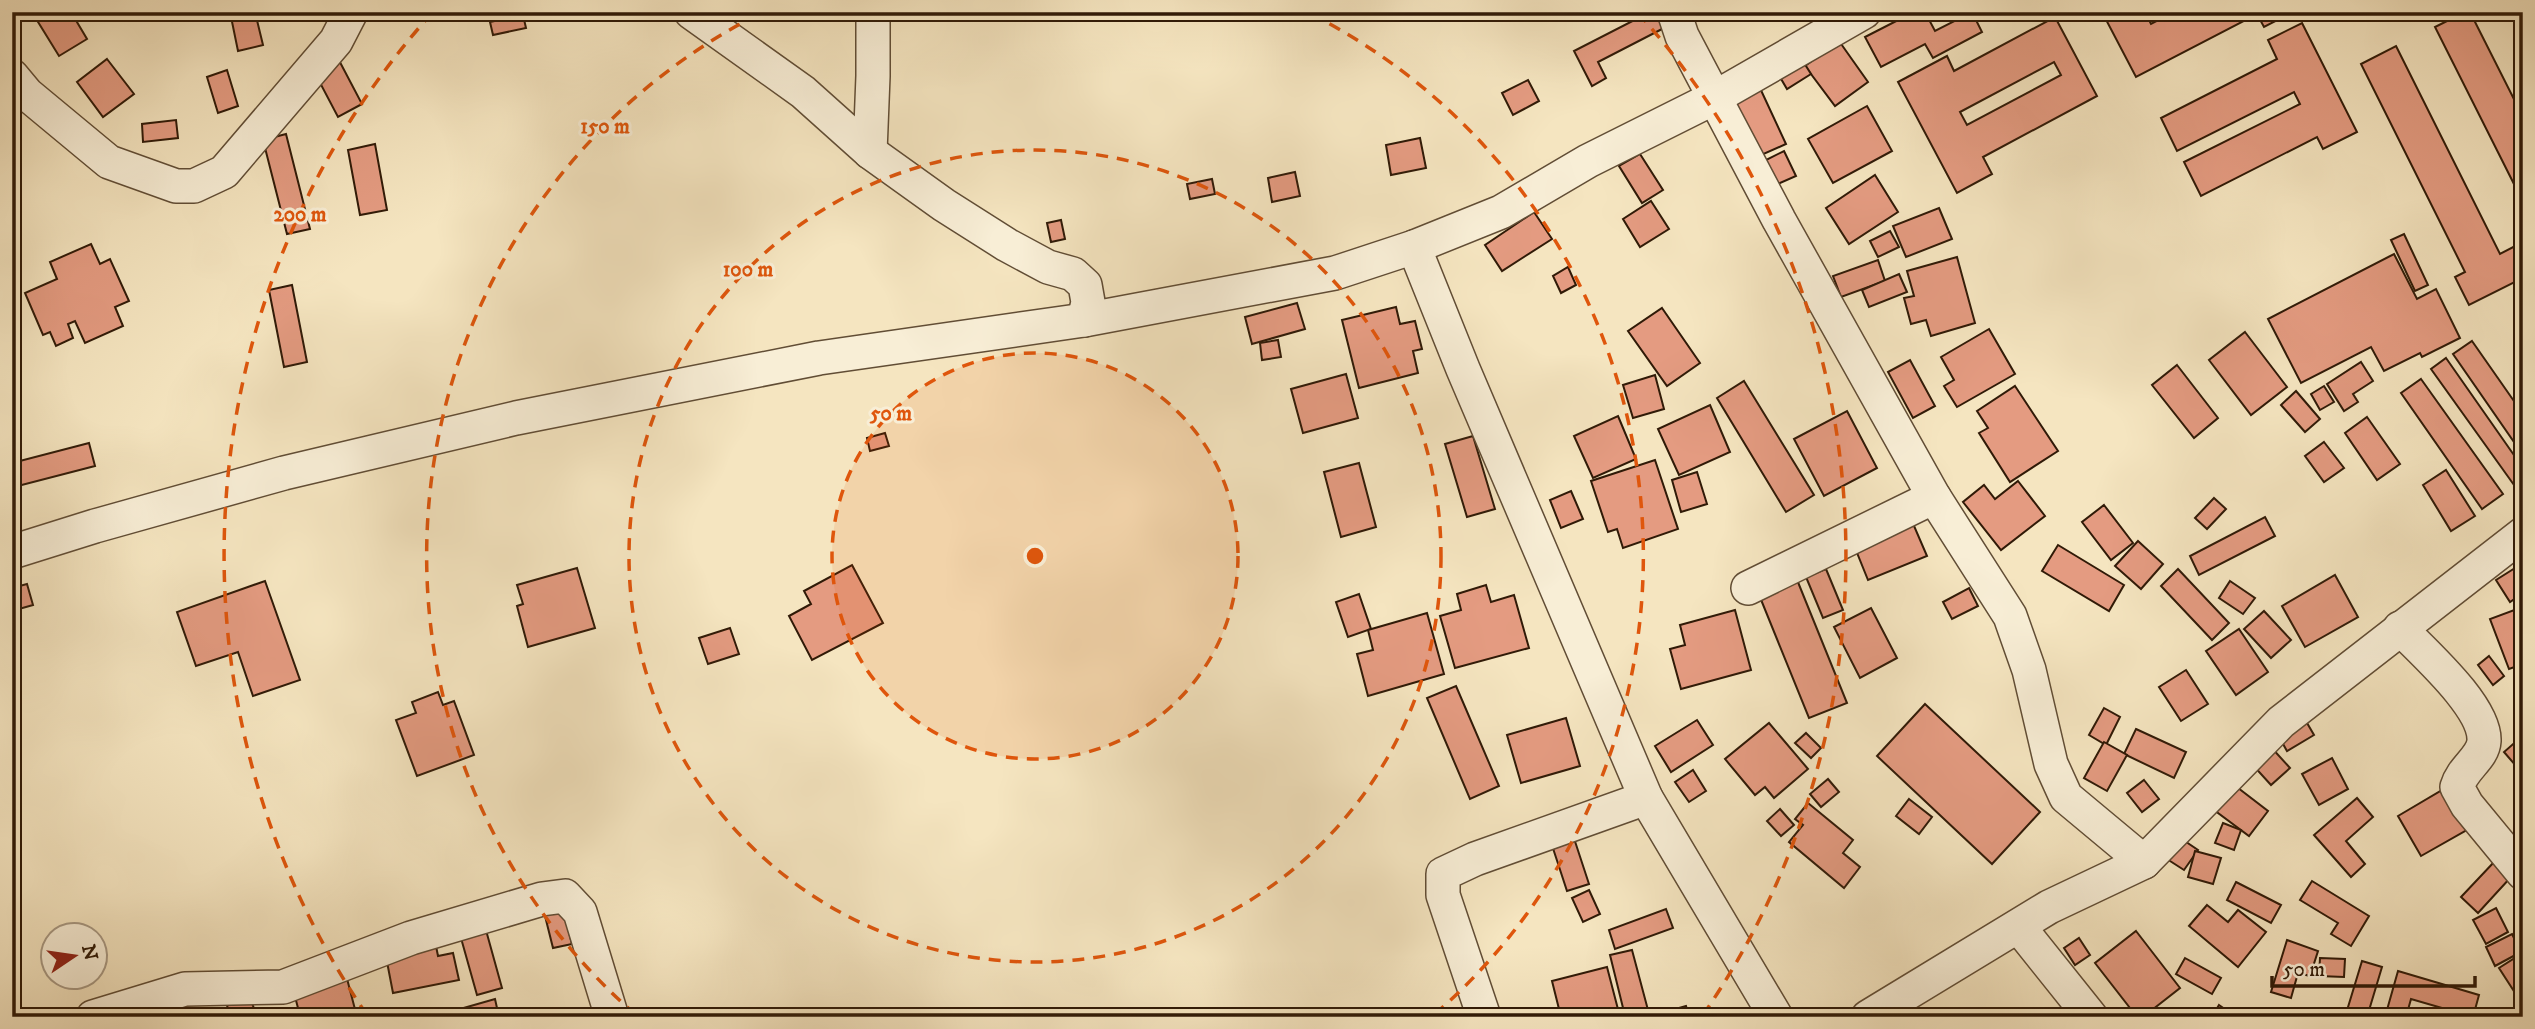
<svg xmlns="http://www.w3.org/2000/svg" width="2535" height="1029" viewBox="0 0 2535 1029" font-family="'IM FELL DW Pica',serif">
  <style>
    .building { fill: #e49b81; stroke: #301a07; stroke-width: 2; fill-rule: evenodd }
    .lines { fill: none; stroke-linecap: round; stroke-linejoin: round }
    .street-casing { stroke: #614d35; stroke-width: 36 }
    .street { stroke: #f8eed6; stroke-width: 33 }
    .ring { fill: none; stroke: #df560c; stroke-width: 3.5; stroke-dasharray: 12 9 }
    .centre { fill: #df560c; stroke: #f8eed6; stroke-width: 3.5 }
    .ring-label { font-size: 21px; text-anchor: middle; font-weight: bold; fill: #df560c; stroke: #f8eed6; stroke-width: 6; stroke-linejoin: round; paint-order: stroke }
  </style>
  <rect width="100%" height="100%" fill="#f5e5c0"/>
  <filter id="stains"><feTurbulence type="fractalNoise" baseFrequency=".00286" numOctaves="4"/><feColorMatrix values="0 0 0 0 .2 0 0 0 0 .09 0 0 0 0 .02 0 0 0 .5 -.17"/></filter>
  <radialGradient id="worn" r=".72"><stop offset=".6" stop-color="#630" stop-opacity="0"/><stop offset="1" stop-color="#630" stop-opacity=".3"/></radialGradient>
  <!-- building -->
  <g class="building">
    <polygon points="43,12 71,12 87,39 59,56 35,17"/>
    <polygon points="230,12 255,12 263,45 238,51"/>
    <polygon points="1650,12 1695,12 1598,62 1606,78 1592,86 1574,51"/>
    <polygon points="1909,12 1930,12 1926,14 1935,31 1972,12 1982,32 1933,58 1925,44 1881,67 1865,37 1910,14"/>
    <polygon points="2102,12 2151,12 2146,14 2151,24 2174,12 2293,12 2264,27 2257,14 2136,77"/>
    <polygon points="2465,12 2470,12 2523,117 2523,202 2435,27"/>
    <polygon points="523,15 526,28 493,35 490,22"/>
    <path d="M2055,17L2097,96L1983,157L1992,174L1957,193L1898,82L1947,56L1954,71ZM2054,62L2061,75L1967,125L1960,112Z"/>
    <polygon points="2302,23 2357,132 2323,149 2317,137 2201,196 2184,162 2300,104 2294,92 2177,151 2161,118 2277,59 2268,40"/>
    <polygon points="1839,41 1868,82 1835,106 1805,66"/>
    <polygon points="2396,46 2500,254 2523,242 2523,278 2469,305 2455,277 2465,272 2361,64"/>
    <polygon points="332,47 362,104 338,117 308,60"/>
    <polygon points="1794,47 1811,74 1787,89 1771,62"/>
    <polygon points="107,59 134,94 103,117 77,82"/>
    <polygon points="227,70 238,106 218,113 207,77"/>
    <polygon points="1753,73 1786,144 1759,156 1727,85"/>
    <polygon points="1528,80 1539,101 1513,115 1502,93"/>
    <polygon points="1867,106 1892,151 1833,183 1808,139"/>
    <polygon points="176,120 178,138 143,142 142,124"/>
    <polygon points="286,134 310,229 287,234 263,140"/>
    <polygon points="1420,138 1426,168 1391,175 1386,145"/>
    <polygon points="375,144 387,210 360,215 348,150"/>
    <polygon points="1784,151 1796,176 1773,186 1762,162"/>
    <polygon points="1640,154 1663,190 1642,203 1619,166"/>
    <polygon points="1295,172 1300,196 1272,202 1268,178"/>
    <polygon points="1875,175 1898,212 1849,244 1826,208"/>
    <polygon points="1212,179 1215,194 1190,199 1187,184"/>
    <polygon points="1651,201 1669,229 1640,247 1623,219"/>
    <polygon points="1939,208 1952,239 1906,257 1893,226"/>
    <polygon points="1534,212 1552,239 1502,271 1485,245"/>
    <polygon points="1061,220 1065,239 1051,242 1047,223"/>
    <polygon points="1890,231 1899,247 1878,257 1870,241"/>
    <polygon points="2404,234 2428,285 2415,291 2391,240"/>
    <polygon points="91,244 100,264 110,259 129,301 115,307 123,326 85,343 75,321 68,324 73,338 56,346 50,332 43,335 25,293 57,279 50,262"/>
    <polygon points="2394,254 2417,299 2436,289 2460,338 2422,357 2420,353 2384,371 2371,347 2301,383 2268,319"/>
    <polygon points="1957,257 1975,323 1931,336 1926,320 1911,324 1904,298 1914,296 1907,271"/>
    <polygon points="1878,260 1885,281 1841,297 1833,276"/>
    <polygon points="1568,267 1576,285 1561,293 1553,276"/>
    <polygon points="1899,274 1907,292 1869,307 1862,290"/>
    <polygon points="292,285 307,362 284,367 269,290"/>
    <polygon points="1297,303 1305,329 1252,344 1245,317"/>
    <polygon points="1396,307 1400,324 1415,321 1422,349 1413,351 1418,373 1359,388 1342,320"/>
    <polygon points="1662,308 1700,363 1667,386 1628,331"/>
    <polygon points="1989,329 2015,374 1957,407 1944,386 1954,380 1941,357"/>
    <polygon points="2245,332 2287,387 2251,415 2209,360"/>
    <polygon points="1278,340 1281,357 1262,360 1260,343"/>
    <polygon points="2472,341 2523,414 2523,455 2453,354"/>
    <polygon points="2446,358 2523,468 2523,479 2514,485 2431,369"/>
    <polygon points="1910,360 1935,406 1913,418 1888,372"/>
    <polygon points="2361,362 2373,381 2353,394 2358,402 2344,411 2327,384"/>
    <polygon points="2177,365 2218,418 2194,438 2152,385"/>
    <polygon points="1346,374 1358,418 1303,433 1291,389"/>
    <polygon points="1655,375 1664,409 1633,418 1623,385"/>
    <polygon points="2421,379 2503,494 2482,509 2401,393"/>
    <polygon points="1744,381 1814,495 1786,512 1717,398"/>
    <polygon points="2015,386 2058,451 2010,482 1979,433 1988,428 1977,411"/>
    <polygon points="2324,386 2334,402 2320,410 2311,394"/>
    <polygon points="2296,391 2320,419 2305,432 2281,405"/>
    <polygon points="1710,405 1730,452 1679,475 1658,429"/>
    <polygon points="1847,411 1877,468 1824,496 1794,439"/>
    <polygon points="1618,416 1636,459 1593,478 1574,436"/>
    <polygon points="2367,417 2400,464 2377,480 2345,433"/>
    <polygon points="885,433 889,446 870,451 867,438"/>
    <polygon points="1473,436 1495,509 1467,517 1445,444"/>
    <polygon points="2324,442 2344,468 2324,482 2305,456"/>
    <polygon points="89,443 95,466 14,487 12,463"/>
    <polygon points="1655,460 1678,529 1623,548 1617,529 1608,532 1591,481"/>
    <polygon points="1359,463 1376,527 1341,537 1324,472"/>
    <polygon points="2446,470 2475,516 2451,531 2423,485"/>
    <polygon points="1697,472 1707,504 1681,512 1672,480"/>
    <polygon points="2018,481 2045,516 2001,550 1963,502 1984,485 1995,499"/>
    <polygon points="1571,491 1583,519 1561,528 1550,500"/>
    <polygon points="2214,498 2226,509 2207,529 2195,518"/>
    <polygon points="1905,505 1927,556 1868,580 1847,528"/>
    <polygon points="2104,505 2133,543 2111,560 2082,522"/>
    <polygon points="2265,517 2275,536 2199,575 2190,556"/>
    <polygon points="2138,541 2163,564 2141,589 2115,566"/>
    <polygon points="2058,545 2124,585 2109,611 2042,571"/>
    <polygon points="1789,560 1847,703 1809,718 1751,575"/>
    <polygon points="2523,563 2523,593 2510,602 2496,580"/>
    <polygon points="852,565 883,623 812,660 789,616 811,604 804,591"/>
    <polygon points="577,568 595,628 528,647 517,606 523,604 517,585"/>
    <polygon points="1826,569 1843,610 1823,618 1806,577"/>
    <polygon points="2178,569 2229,623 2212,640 2161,586"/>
    <polygon points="2335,575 2358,617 2305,647 2282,606"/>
    <polygon points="265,581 300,680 253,696 238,652 196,666 177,612"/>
    <polygon points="2230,581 2255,598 2243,614 2219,598"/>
    <polygon points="27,584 33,605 12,611 12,588"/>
    <polygon points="1486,585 1491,602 1514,595 1529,648 1455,668 1440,616 1461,610 1457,594"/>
    <polygon points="1969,588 1978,606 1952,619 1943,602"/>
    <polygon points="1359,594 1371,629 1348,637 1336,602"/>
    <polygon points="1871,608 1897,658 1860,678 1834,627"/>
    <polygon points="2517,609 2523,626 2523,664 2509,669 2490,619"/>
    <polygon points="1735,610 1751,670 1681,689 1670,649 1685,645 1680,625"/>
    <polygon points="2264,611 2291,640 2271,658 2244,629"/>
    <polygon points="1427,613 1444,674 1368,696 1357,654 1373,650 1368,630"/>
    <polygon points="730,628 739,654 708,664 699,638"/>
    <polygon points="2239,629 2268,672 2236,695 2206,651"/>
    <polygon points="2489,656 2504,676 2493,685 2478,665"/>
    <polygon points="2186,670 2208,704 2181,721 2159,687"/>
    <polygon points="1456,686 1499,786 1470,799 1427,698"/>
    <polygon points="438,692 443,705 454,701 474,755 417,776 396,720 416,713 412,702"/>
    <polygon points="1925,704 2040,812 1992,864 1877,756"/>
    <polygon points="2296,704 2314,735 2287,751 2269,719"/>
    <polygon points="2104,708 2120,717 2106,745 2089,735"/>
    <polygon points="1566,718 1580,766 1521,783 1507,735"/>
    <polygon points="1697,720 1713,745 1671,772 1655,746"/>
    <polygon points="1769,723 1808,769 1774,798 1765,787 1755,795 1725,759"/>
    <polygon points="2136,729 2186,752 2174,778 2124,754"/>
    <polygon points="1806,733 1821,748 1811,758 1795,743"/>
    <polygon points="2260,735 2290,768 2271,785 2241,752"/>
    <polygon points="2520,738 2523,741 2523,774 2504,752"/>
    <polygon points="2104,742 2127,755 2107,791 2084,778"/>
    <polygon points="2332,758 2348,789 2319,805 2302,774"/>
    <polygon points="1693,770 1706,791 1689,802 1675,782"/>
    <polygon points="1828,779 1839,792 1821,807 1810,794"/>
    <polygon points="2144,780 2159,799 2142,812 2127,793"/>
    <polygon points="2229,781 2268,811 2249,836 2210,807"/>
    <polygon points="2449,786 2472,827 2421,856 2398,816"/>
    <polygon points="2357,798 2373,817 2346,841 2365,864 2351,877 2314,835"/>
    <polygon points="1909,799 1932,817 1919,834 1896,816"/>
    <polygon points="1808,803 1853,840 1843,853 1860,867 1844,888 1789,842 1803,825 1795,819"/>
    <polygon points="1780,809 1794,825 1781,836 1767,821"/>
    <polygon points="1568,820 1589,884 1567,891 1546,827"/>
    <polygon points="2223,823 2241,830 2234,850 2215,843"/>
    <polygon points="2167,829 2198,850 2184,870 2153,850"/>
    <polygon points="2195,851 2221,858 2213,884 2188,877"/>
    <polygon points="2495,861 2511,877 2478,913 2461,897"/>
    <polygon points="2312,881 2369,916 2351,946 2331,934 2338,923 2300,900"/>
    <polygon points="2236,882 2281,905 2271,923 2227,900"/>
    <polygon points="557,884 572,944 553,948 543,908"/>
    <polygon points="1589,890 1600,914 1583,922 1572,898"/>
    <polygon points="2207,905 2228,922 2238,910 2266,932 2238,967 2189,926"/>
    <polygon points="2496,908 2508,932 2486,944 2473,920"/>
    <polygon points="1666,909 1673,928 1615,949 1609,930"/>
    <polygon points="484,923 502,988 477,995 459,931"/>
    <polygon points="433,931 438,956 453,953 459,980 393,993 383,941"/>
    <polygon points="2136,931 2180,988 2143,1017 2137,1017 2095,963"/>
    <polygon points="2512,934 2521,952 2495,966 2486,947"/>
    <polygon points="2079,938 2090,955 2075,965 2064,948"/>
    <polygon points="2287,940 2318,951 2310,976 2298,973 2291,998 2271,992"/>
    <polygon points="1632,950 1648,1010 1625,1016 1610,955"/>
    <polygon points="2518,956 2523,964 2523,997 2519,999 2499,968"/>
    <polygon points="2185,958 2221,978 2212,994 2176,974"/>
    <polygon points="2320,958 2345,959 2344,977 2319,976"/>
    <polygon points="2362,961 2382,967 2367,1017 2345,1017"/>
    <polygon points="1607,967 1620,1017 1561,1017 1552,981"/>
    <polygon points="345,971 357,1017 284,1017 283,1012 298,1008 292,985"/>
    <polygon points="2398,971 2479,995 2473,1017 2411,999 2406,1017 2385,1017"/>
    <polygon points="246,986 257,1017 231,1017 223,994"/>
    <polygon points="495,999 499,1017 432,1017"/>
    <polygon points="2219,1005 2232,1014 2230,1017 2212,1017"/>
    <polygon points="1686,1006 1689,1017 1647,1017"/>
  </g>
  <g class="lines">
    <!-- street casing -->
    <g class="street-casing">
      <g id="street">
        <polyline points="691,12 803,92 870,152 944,205 1007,245 1048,267 1073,274 1085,285 1088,302 1084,320"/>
        <polyline points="1674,12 1682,36 1779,220 1934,497 2010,616 2029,670 2051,764 2066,797 2144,862"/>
        <polyline points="12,76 27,94 109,162 176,186 194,186 224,172 336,41 351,12"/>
        <polyline points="870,152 873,76 873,12"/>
        <polyline points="1414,247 1463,369 1646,798 1776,1017"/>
        <polyline points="12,552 95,526 284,473 516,418 819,358 1084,320 1335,273 1414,247 1501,212 1588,161 1714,98 1864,12"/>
        <polyline points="1748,588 1934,497"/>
        <path d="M2400,628C2423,652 2486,707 2484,741C2483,758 2463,767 2457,787L2467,805L2523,873"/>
        <polyline points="2019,927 2091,1017"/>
        <polyline points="93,1017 185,989 283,987 411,938 542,899 565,896 580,912 612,1017"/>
        <polyline points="1484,1017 1443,895 1443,874 1475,859 1646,798"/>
        <polyline points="1868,1017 2049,907 2144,862 2281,722 2523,534"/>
      </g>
    </g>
    <!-- street -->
    <use href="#street" class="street"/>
  </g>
  <!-- distance rings -->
  <circle cx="1035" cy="556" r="203" fill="#df560c" fill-opacity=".12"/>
  <g class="ring">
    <circle cx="1035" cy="556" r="203"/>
    <circle cx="1035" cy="556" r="406"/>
    <path d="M636 1015A608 608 0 0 1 759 14M1311 14A608 608 0 0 1 1434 1015"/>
    <path d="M367 1015A811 811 0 0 1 432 13M1638 13A811 811 0 0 1 1703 1015"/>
  </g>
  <circle cx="1035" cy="556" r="10" class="centre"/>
  <g class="ring-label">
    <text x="605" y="133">150 m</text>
    <text x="300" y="221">200 m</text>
    <text x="748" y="276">100 m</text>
    <text x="891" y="420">50 m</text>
  </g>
  <!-- margin -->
  <rect width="2535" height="1029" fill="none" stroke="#f5e5c0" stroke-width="42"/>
  <rect x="14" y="14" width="2507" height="1001" fill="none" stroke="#301a07" stroke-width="3.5"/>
  <rect x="21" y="21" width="2493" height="987" fill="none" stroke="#301a07" stroke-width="2"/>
  <!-- north arrow -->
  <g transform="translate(74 956) rotate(77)"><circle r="33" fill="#f8eed6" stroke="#a89983" stroke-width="2"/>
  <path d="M0-5L12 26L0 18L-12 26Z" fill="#8f2418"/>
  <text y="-10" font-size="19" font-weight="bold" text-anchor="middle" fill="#301a07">N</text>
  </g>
  <!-- scale -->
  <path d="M2272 976v10h203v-10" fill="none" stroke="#301a07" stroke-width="3.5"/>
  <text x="2283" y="976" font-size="21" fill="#301a07" stroke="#f8eed6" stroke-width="5" paint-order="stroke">50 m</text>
  <rect width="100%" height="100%" filter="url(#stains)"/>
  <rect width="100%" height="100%" fill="url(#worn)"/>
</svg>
